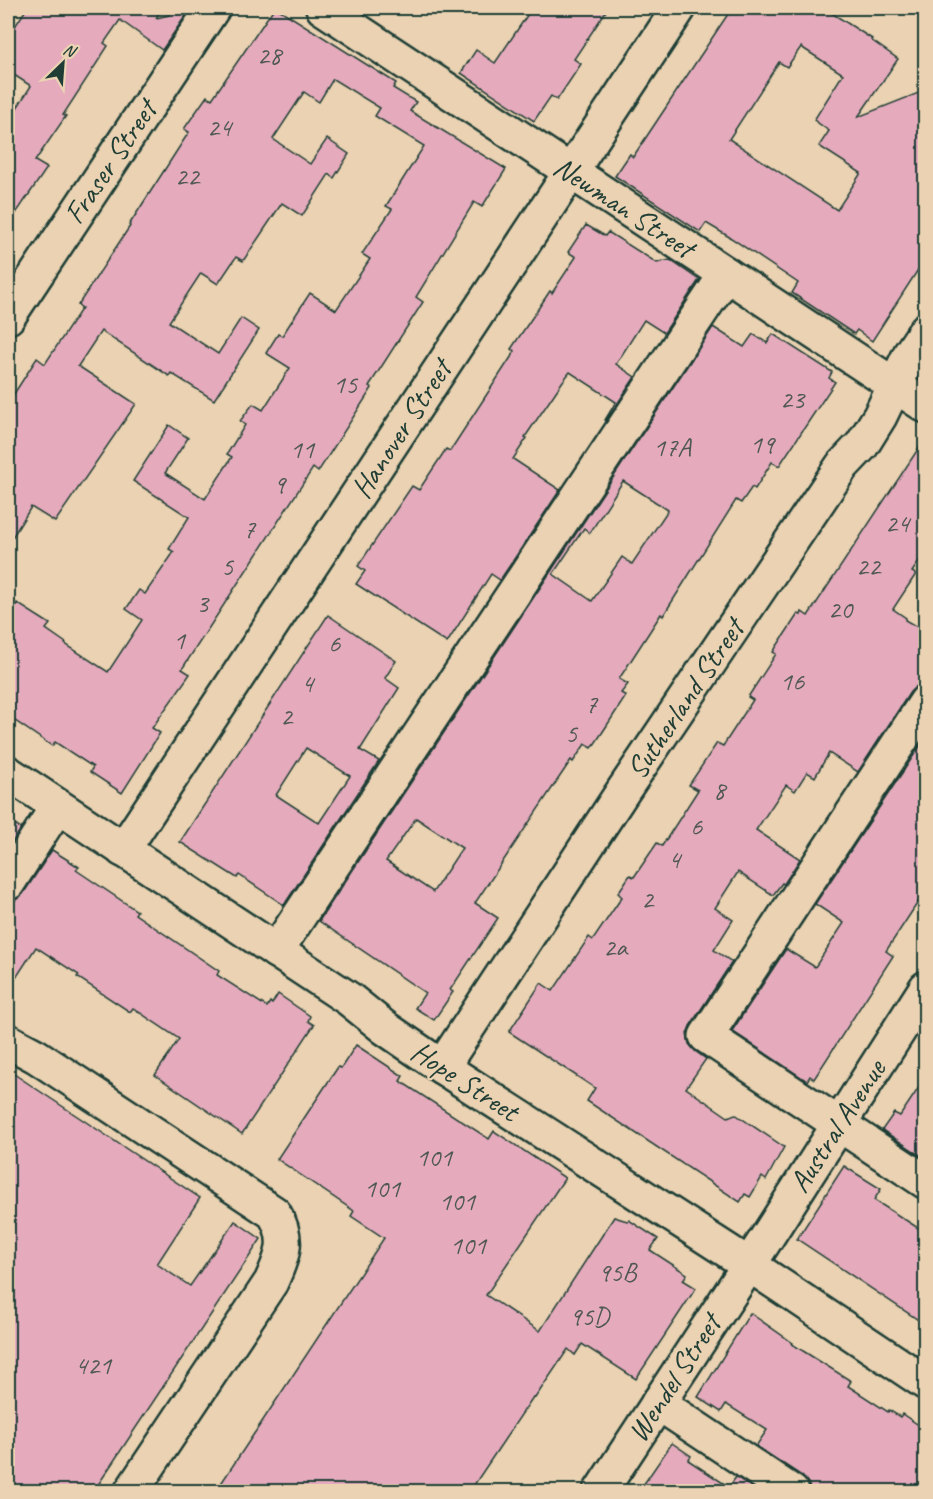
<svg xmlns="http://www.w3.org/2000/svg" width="933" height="1499" viewBox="0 0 933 1499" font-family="Caveat,sans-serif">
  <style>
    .building { fill: #e5abbc; stroke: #1f3d34; stroke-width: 1.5; fill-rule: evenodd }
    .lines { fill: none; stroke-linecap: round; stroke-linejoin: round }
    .minor-casing { stroke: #1f3d34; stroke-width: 38 }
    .minor { stroke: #ead2b2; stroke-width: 33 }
    .labels { text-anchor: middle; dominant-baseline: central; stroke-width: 4.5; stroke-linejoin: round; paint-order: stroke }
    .number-label { font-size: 27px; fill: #505856 }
    .street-label { font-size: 30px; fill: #1f3d34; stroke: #ead2b2 }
  </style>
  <rect width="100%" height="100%" fill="#ead2b2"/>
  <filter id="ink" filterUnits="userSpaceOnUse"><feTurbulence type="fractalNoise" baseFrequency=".0167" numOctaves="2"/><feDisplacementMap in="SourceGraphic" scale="12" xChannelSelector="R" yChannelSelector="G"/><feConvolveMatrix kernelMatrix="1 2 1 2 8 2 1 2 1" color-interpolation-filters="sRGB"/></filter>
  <g filter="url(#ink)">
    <!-- building -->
    <g class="building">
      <polygon points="27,8 162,8 156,18 169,15 175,8 191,8 162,50 120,20 104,43 108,46 63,115 66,116 35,161 47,168 8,225 8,122 31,86 8,71 8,37"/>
      <polygon points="274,8 277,8 396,83 393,88 416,102 410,111 506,169 482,207 474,202 416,297 423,302 369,386 372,388 318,472 313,468 182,669 190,674 152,728 160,733 122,793 90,772 93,767 55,742 52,746 8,716 8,618 17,603 50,624 46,629 66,643 65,644 108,672 142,620 126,609 139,590 145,594 174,552 169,549 189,517 133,481 169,425 188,438 165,473 205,499 232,457 227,454 245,425 240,421 253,404 263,410 290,368 266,353 278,334 282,336 310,293 336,310 370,259 362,254 392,209 386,206 424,146 375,116 380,108 333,79 319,102 304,92 273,139 310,164 327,139 349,154 334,178 329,174 302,216 282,203 243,261 236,257 218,284 201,273 169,322 218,354 241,318 259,330 214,400 171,373 169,376 101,331 78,366 136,404 55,522 31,507 8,544 8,403 37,358 45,364 82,308 78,305 130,226 129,225 189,132 184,129 207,96 212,99"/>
      <polygon points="532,8 608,8 574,59 581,64 557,100 551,96 534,121 461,73 476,50 495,63"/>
      <path d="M732,8H824L872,39L871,40L898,59L858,117L926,90L925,259L872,341L857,330L854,334L792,293L798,283L731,238L706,223L700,232L615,176L630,154L633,157ZM801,47L843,74L814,120L829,131L819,146L861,173L837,210L729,139L779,62L787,67Z"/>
      <polygon points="586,225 605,236 608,232 657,263 670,260 699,280 664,333 644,320 616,364 635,377 606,421 605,420 616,402 570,372 563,381 525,437 527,438 513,459 560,490 500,580 491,574 447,643 356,584 365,571 358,566 412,486 419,490 446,449 450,451 515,351 511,349 550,291 552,293 576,257 568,252"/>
      <path d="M713,327L744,347L753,334L767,343L773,334L832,372L829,378L835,382L779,466L772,462L755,489L752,487L741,503L736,500L663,616L661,614L619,679L628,684L621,693L626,696L604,730L592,748L585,744L573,762L571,760L475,903L498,918L450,990L453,992L434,1020L415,1008L425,993L319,921ZM623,481L668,510L632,564L622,557L592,601L553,574L584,528L590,533ZM416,818L462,848L433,892L386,861Z"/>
      <polygon points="926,437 926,551 912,572 916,574 893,609 906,618 905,620 926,632 926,684 917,686 910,692 858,772 829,753 815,777 807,772 795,791 786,785 756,830 800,859 784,884 782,883 773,895 738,872 715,908 733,920 714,950 732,962 690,1026 687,1034 689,1044 695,1051 706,1059 686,1088 728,1117 735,1114 784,1147 766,1180 762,1177 750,1197 745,1194 740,1202 587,1101 595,1088 509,1032 541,983 553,991 589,937 593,940 622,897 618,893 630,875 634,877 657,843 662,846 698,790 689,785 717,743 723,746 753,700 748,697 776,654 773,652 798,614 801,615 802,612 808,616"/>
      <path d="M328,615L396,661L385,678L399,688L360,750L379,761L284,905L239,875L237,878L180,842ZM306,748L350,776L319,823L276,795Z"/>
      <polygon points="924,740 926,741 926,890 886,951 893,956 814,1079 810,1076 807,1081 732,1031 786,949 815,967 844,923 815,904"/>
      <polygon points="8,820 21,829 8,849"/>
      <polygon points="52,850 79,867 76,870 137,911 135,914 219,971 217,975 267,1007 270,1002 272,1004 278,994 310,1016 308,1021 314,1025 242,1134 155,1075 179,1039 133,1008 130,1012 77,977 79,975 36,947 8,990 8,903 17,899 23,894"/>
      <polygon points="356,1045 403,1076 400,1081 489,1139 494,1131 565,1178 486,1295 540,1331 614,1217 627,1221 629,1220 658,1239 650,1250 687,1274 683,1280 696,1288 636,1379 582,1344 575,1355 568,1349 535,1398 533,1397 470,1491 216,1491 384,1238 351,1216 354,1211 277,1159 338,1067 341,1068"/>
      <polygon points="8,1070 200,1198 157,1264 190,1286 235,1221 261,1239 94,1491 8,1491"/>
      <polygon points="926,1077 926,1159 882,1130 894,1113 900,1116"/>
      <polygon points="844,1166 881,1189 874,1200 926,1233 926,1325 797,1239"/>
      <polygon points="750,1313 793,1343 792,1344 851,1381 848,1386 888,1412 889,1410 900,1417 902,1414 926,1430 926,1491 810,1491 808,1483 802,1476 756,1446 767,1430 726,1404 721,1412 698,1397"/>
      <polygon points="672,1443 691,1456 688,1460 729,1487 736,1477 757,1491 639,1491"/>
    </g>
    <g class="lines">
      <!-- minor casing -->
      <g class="minor-casing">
        <g id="minor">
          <polyline points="323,8 926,406"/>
          <polyline points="8,317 213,8"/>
          <polyline points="926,702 706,1036 926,1182"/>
          <polyline points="8,773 349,999 385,1028 442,1067 748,1264 926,1383"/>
          <polyline points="123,850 679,8"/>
          <polyline points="8,883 57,807"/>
          <polyline points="276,951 726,274"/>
          <path d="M8,1041L36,1056L274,1213C290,1239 283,1256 271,1282L131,1492"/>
          <polyline points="442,1067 623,791 842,466 862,445 880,416 910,354 926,330"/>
          <polyline points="658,1403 792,1492"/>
          <polyline points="600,1492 764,1242 926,988"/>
        </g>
      </g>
      <!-- minor -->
      <use href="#minor" class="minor"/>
    </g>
  </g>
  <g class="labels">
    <!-- number labels -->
    <g class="number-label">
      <text x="269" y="55">28</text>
      <text x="219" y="127">24</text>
      <text x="187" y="176">22</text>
      <text x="345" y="384">15</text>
      <text x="792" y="399">23</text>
      <text x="762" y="444">19</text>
      <text x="672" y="447">17A</text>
      <text x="302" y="449">11</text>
      <text x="279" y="484">9</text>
      <text x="897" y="523">24</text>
      <text x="249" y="529">7</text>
      <text x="227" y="566">5</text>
      <text x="868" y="566">22</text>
      <text x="202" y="603">3</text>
      <text x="840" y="609">20</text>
      <text x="179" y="640">1</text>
      <text x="334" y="643">6</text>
      <text x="792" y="681">16</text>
      <text x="307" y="683">4</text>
      <text x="591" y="704">7</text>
      <text x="286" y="716">2</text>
      <text x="571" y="733">5</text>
      <text x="719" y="790">8</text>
      <text x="696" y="826">6</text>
      <text x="674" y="859">4</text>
      <text x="647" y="899">2</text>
      <text x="615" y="947">2a</text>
      <text x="434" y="1157">101</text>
      <text x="382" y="1188">101</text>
      <text x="457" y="1201">101</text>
      <text x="468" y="1245">101</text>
      <text x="617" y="1272">95B</text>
      <text x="589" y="1316">95D</text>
      <text x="93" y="1365">421</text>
    </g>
    <!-- street labels -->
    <g class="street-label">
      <text transform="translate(110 162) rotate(-56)">Fraser Street</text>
      <text transform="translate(624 207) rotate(33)">Newman Street</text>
      <text transform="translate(401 429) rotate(-57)">Hanover Street</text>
      <text transform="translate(685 699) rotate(-56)">Sutherland Street</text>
      <text transform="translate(465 1081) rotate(33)">Hope Street</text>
      <text transform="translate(837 1126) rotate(-57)">Austral Avenue</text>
      <text transform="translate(674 1378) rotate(-57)">Wendel Street</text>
    </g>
  </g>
  <!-- margin -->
  <rect width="933" height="1499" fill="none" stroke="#ead2b2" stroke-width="30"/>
  <rect x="15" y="15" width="903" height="1469" fill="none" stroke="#1f3d34" stroke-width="2" filter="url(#ink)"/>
  <!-- north arrow -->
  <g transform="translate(63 63) rotate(25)" stroke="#ead2b2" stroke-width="4.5" paint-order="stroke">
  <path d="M0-4.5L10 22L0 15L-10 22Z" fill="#1f3d34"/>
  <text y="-9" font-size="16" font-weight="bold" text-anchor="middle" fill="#1f3d34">N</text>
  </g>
</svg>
